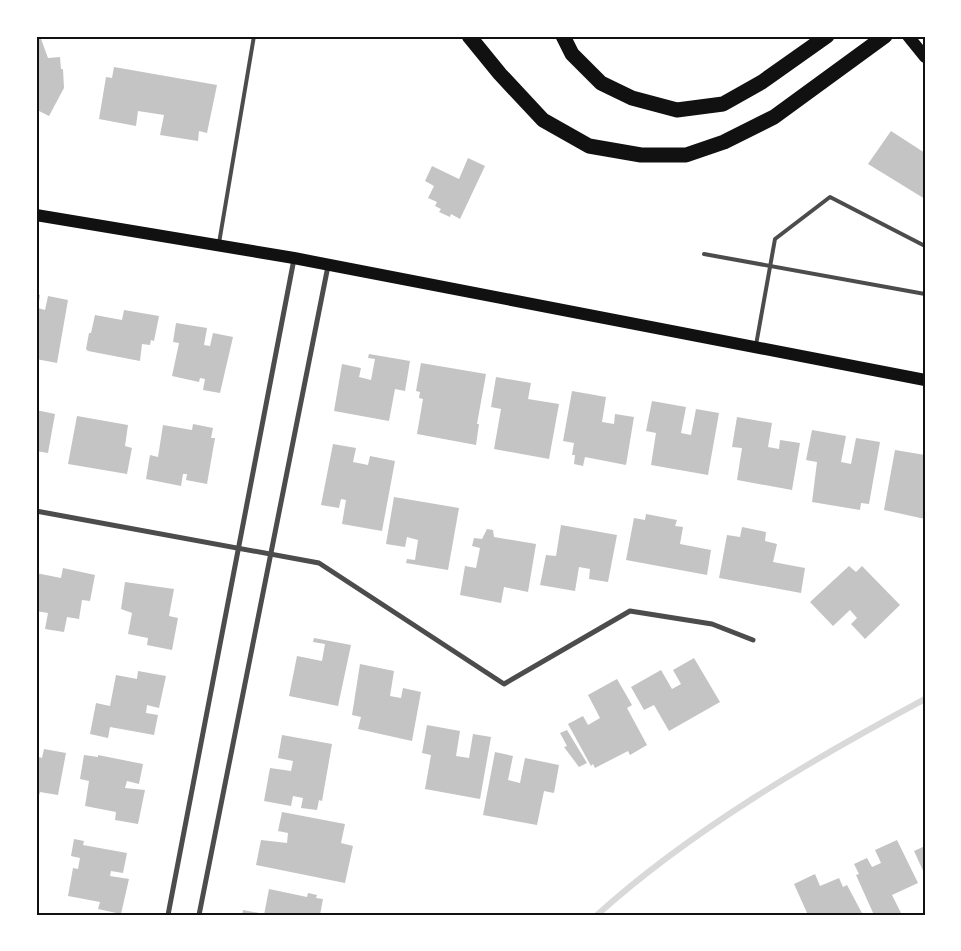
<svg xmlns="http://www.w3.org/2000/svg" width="961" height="951" viewBox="0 0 961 951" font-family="Roboto,sans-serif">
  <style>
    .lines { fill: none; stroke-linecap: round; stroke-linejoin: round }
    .stream { stroke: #d9d9d9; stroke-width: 6 }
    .building { fill: #c4c4c4 }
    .service { stroke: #4c4c4c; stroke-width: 4 }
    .minor { stroke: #4c4c4c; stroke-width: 5 }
    .primary { stroke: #111; stroke-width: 12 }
    .motorway { stroke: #111; stroke-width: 15 }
    .neatline { fill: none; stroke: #111; stroke-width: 2 }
  </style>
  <rect width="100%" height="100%" fill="#fff"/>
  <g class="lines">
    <!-- stream -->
    <path class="stream" d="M597,915C691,830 813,759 925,699"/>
  </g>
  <!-- building -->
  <g class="building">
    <polygon points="36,36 40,36 48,58 60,57 61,69 63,69 64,88 49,116 39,111 36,114"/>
    <polygon points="114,67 217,85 207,133 199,131 198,141 160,135 164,115 138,111 136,126 99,119 106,77 112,78"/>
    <polygon points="891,131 925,153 925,199 868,164"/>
    <polygon points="468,158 485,166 460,219 451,214 450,217 439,212 441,209 435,206 437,202 428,198 434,186 425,181 432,166 459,179"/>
    <polygon points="36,294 40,295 38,308 45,310 48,296 68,300 57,363 36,359"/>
    <polygon points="124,310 159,316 154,341 151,340 150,345 142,344 140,361 88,351 86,349 89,333 91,333 95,315 122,320"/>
    <polygon points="176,323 207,328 204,345 210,346 213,333 233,337 220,393 203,390 205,379 200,378 199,382 172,376 179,343 173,342"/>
    <polygon points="369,354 410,361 405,391 395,389 389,421 334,411 342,364 361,368 359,377 371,380 375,359 368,358"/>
    <polygon points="421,363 486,374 477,424 479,424 476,445 417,434 423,399 419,398 420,392 416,391"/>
    <polygon points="496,377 531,383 528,399 559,404 549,459 494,449 501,409 491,407"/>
    <polygon points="572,391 606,397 602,422 614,424 615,414 634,417 626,465 585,457 583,466 574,464 575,455 572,455 574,443 563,441"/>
    <polygon points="652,401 686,407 681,433 691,435 696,409 719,413 708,475 651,465 656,433 646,431"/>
    <polygon points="36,410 55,414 48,453 36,451"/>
    <polygon points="77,416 128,425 125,446 132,448 127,474 68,464"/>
    <polygon points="737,417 772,423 768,447 779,449 780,440 800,443 792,490 737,480 742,448 732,447"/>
    <polygon points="193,424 213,428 211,438 215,438 207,484 186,480 187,474 183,474 181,486 146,479 150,455 158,457 163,425 192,430"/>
    <polygon points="812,430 846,436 841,462 851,464 856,438 880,442 869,504 861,503 860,510 812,502 817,462 806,460"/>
    <polygon points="333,444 356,448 353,462 368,465 370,456 395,461 382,531 342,524 346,500 341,499 339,508 321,505"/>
    <polygon points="895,450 925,455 925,519 884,510"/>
    <polygon points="394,497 459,508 448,570 406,563 407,559 415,560 418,540 407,537 405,547 386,544"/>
    <polygon points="646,514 677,520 675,526 683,527 680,544 711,550 707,575 626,560 634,518 645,520"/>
    <polygon points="561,525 617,535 608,582 589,579 590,569 579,567 575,591 540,585 546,555 556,556"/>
    <polygon points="742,527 766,532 765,541 777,544 773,562 805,568 801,593 719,578 727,535 740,537"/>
    <polygon points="487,529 493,530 494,537 536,544 528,592 504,587 501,603 460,595 465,566 476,568 480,548 472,546 474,538 482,539"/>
    <polygon points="849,566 856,572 862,566 900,605 865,639 851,624 857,618 850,610 833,626 810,602"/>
    <polygon points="63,568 95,575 90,601 82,600 79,619 67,617 64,632 45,629 48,613 36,611 36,573 61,578"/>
    <polygon points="125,582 174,589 169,616 178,618 172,650 147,645 148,638 128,634 132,613 121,609"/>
    <polygon points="314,638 351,645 338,706 289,696 297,656 322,661 325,644 313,642"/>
    <polygon points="694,658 720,702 669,731 654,705 644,710 631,687 661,670 672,689 681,684 673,670"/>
    <polygon points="360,664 394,671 390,696 401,698 403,688 421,692 412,741 358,729 361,717 352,715"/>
    <polygon points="138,671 166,676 159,708 147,705 146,713 158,715 154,735 110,727 108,738 90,734 96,703 110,706 116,675 137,679"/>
    <polygon points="617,679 632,705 627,708 647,745 630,755 628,751 595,768 593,764 591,766 568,724 583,716 588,725 600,718 588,695"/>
    <polygon points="427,725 460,731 456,756 469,758 473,734 491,737 480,799 425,789 431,755 422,753"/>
    <polygon points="567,730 587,763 579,767 564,747 567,746 560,733"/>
    <polygon points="282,735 332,744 322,801 319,800 317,810 301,808 303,798 293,796 291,806 264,801 270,768 291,771 293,761 278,758"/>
    <polygon points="44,749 66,753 58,795 40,792 36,806 36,756 42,758"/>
    <polygon points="495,752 513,756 508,780 520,783 525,758 559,765 554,793 544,791 537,825 483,815"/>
    <polygon points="84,755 98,757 98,755 143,764 139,784 127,781 125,788 145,790 138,824 115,820 116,812 85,806 89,781 80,779"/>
    <polygon points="282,812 345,824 341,843 353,846 345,883 256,865 261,840 287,843 288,833 278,831"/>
    <polygon points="74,839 84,841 83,845 127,853 123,873 111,871 110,876 129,879 121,914 98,909 100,902 68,896 73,868 78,869 80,858 71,856"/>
    <polygon points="897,840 918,883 892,895 902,915 874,915 856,875 859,874 854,864 867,858 872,867 881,863 875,850"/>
    <polygon points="925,846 925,875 914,851"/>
    <polygon points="815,874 820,886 839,878 843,887 847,885 863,915 808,915 794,884"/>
    <polygon points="269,889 307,897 308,893 317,895 316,898 323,899 320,915 264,915"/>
    <polygon points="243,910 264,914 264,915 242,915"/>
  </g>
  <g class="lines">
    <!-- service -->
    <g class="service">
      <polyline points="219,243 254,36"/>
      <polyline points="704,254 925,294"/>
      <polyline points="756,345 775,239 830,197 925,246"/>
    </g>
    <!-- minor -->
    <g class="minor">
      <polyline points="36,511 319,563 504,684 630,611 712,624 753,640"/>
      <polyline points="168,915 294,259"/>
      <polyline points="199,915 328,266"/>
    </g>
    <!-- primary -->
    <g class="primary">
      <polyline points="908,36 925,57"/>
      <polyline points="36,215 294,258 925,380"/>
    </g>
    <!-- motorway -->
    <g class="motorway">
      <polyline points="469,36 500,74 543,120 589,146 641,155 686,155 724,142 774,117 885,36"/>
      <polyline points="563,36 572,54 601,83 632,98 677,110 723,104 762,82 827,36"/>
    </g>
  </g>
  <!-- border -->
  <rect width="961" height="951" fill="none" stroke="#ffffff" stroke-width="75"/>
  <rect x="38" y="38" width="886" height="876" class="neatline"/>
</svg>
